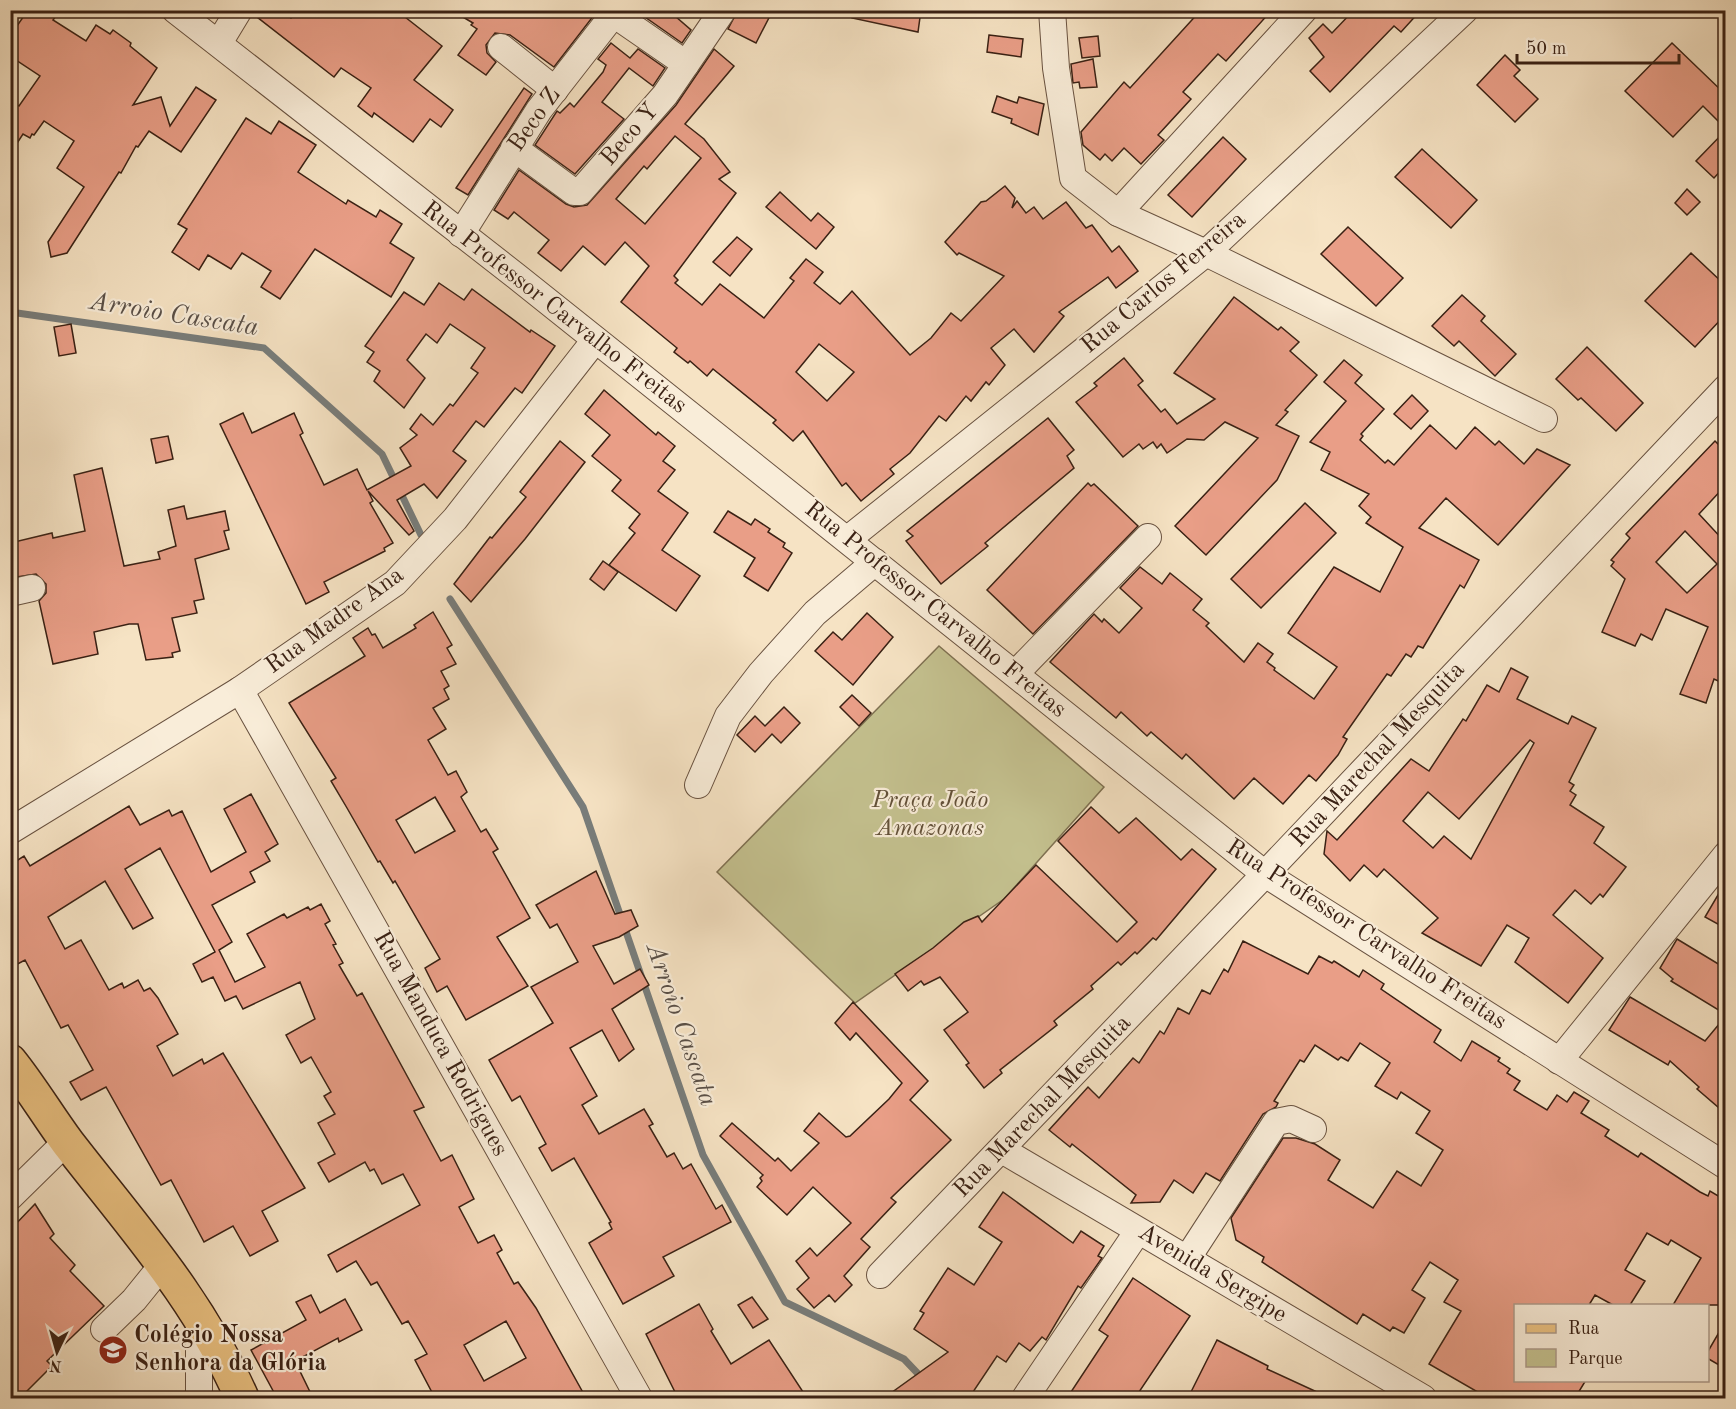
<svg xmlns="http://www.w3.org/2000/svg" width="1736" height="1409" viewBox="0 0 1736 1409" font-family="'Old Standard TT',serif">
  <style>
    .green { fill: #c4c18f; stroke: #7f7152; stroke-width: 1.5 }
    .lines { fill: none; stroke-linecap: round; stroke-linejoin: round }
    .stream { stroke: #787d7b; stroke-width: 7 }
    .building { fill: #e99e87; stroke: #3a2114; stroke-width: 1.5; fill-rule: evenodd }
    .minor-casing { stroke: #695240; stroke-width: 28 }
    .major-casing { stroke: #3a2114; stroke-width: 36 }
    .minor { stroke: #f9edd9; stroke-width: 26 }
    .major { stroke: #ebc282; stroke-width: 33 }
    .labels { text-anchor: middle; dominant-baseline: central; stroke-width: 4.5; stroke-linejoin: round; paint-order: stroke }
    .street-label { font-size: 24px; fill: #3a2114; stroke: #f9edd9 }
    .park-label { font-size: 24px; font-style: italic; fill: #635139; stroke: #f9edd9 }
    .poi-label { font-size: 24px; font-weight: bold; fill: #3a2114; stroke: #f9edd9; text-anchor: start }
    .water-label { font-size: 26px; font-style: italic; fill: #594f47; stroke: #f9edd9 }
  </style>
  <rect width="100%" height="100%" fill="#f6e3c4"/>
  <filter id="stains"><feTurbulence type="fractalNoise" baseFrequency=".00333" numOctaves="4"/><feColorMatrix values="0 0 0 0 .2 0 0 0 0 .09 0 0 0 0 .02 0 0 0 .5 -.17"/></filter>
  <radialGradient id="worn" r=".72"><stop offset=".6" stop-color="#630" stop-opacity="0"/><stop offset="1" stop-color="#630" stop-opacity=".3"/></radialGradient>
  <!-- green -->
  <polygon class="green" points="939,646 1104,787 1004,899 855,1003 717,872"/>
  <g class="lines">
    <!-- stream -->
    <g class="stream">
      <polyline points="10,312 264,348 382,454 421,535"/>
      <polyline points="450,599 583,807 703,1155 785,1302 904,1359 923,1379"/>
    </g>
  </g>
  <!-- building -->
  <g class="building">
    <polygon points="28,10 60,10 53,20 86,41 96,25 110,34 113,30 131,43 130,46 157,68 133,105 161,97 170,126 196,87 216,100 181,152 149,131 138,147 136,146 121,173 119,172 67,253 51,257 48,242 84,187 57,168 74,141 44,121 34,135 32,134 30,138 23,134 10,154 10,100 19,106 40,76 10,56 10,36"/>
    <polygon points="254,10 279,10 291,18 297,10 396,10 442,46 414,80 453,110 441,127 430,119 413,142 374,113 372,117 358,106 371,88 341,68 334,77 253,14"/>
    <polygon points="451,10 598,10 554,67 510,35 495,33 486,45 487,53 496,62 486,75 458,55 477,29 471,25 473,23"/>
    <polygon points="635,10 668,10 691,30 682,43"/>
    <polygon points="738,10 773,10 756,43 728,29"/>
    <polygon points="853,10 921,10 918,32 852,18"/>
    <polygon points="1201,10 1272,10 1226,61 1218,54 1183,92 1191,99 1158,135 1164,140 1141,164 1124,148 1112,161 1105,154 1100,160 1083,145 1081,132 1124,82 1130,88"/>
    <polygon points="1354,10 1421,10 1401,32 1394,26 1330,92 1310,71 1324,57 1309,38 1323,24 1332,33"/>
    <polygon points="989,35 1023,39 1021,57 987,52"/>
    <polygon points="1098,36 1100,56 1082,58 1079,38"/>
    <polygon points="611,43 630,58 638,49 665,68 653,86 629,68 602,102 624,119 575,174 535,145 557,111 560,113 570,103 574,107 603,72 606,65 598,59"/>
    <polygon points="1672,43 1725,94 1725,128 1703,106 1673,137 1625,91"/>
    <path d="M714,49L734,66L685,124L704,139L730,172L719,179L736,193L674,276L678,280L675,283L702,305L720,284L764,318L794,281L790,278L806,259L823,272L814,283L840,304L852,291L910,355L931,338L951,313L961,321L1004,276L959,253L957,255L945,242L981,202L986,201L1005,186L1015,198L1012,208L1017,201L1026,213L1034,207L1043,219L1066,202L1086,228L1092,225L1112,252L1119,246L1138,271L1116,288L1108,277L1059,312L1064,316L1034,352L1014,329L991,348L1005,365L989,385L986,382L971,401L966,396L946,421L939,416L910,453L890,469L894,474L861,501L846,483L842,486L803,431L793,441L773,423L776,420L713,369L707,376L690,361L688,363L674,352L677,348L621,302L649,266L625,242L605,265L583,246L561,271L538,253L549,240L514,212L508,219L494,210L519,170L566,204L574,207L587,205L676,105ZM675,136L701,158L645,224L616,199L644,166L647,169ZM819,344L854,372L827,401L796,372Z"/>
    <polygon points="1505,55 1520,70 1514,76 1538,99 1515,122 1477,85"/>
    <polygon points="1093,59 1097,87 1080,88 1079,82 1073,83 1071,64"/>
    <polygon points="524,88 532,94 468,195 456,188"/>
    <polygon points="997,96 1017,103 1019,97 1044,104 1038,135 1011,123 1012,119 992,112"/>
    <polygon points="246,118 271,134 279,121 316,145 298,172 346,204 348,200 376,217 380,210 402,224 390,243 414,258 391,297 315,249 280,299 261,287 271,271 242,253 231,269 208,255 199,270 172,252 187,229 178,224"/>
    <polygon points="1725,131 1725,166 1714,178 1696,161"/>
    <polygon points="1223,137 1246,159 1192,217 1168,195"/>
    <polygon points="1422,149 1477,200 1451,228 1395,177"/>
    <polygon points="1687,189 1700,202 1687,215 1675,203"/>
    <polygon points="780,192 811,221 818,213 834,227 816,249 766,207"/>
    <polygon points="1348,227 1403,278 1376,306 1321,254"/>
    <polygon points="737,237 752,249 730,276 713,262"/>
    <polygon points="1691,253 1725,285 1725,315 1695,347 1645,301"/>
    <polygon points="439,283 464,300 472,289 530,332 531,330 555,346 522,393 515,388 484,427 476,421 453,451 466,461 437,498 424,484 397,500 414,531 409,535 368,491 373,501 370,503 393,543 384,548 385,551 324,582 329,592 306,604 220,424 243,413 252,433 294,413 303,433 300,435 324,485 357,469 367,490 411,466 400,448 417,435 410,429 421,414 433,425 450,404 453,406 478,373 471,368 485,348 450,324 437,343 426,334 407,360 425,378 404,408 374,381 380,371 367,362 374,352 365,346 404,292 424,305"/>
    <polygon points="1462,295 1485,316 1481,321 1516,354 1495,376 1459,341 1454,346 1432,326"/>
    <polygon points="1234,297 1278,330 1281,327 1299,342 1290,351 1317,375 1285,410 1288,412 1276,425 1299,436 1277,480 1206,555 1175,526 1258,438 1225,422 1204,440 1187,439 1167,453 1161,444 1157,448 1153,442 1143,449 1139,444 1123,457 1076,402 1097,386 1094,383 1124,358 1143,381 1138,385 1161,412 1165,409 1177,424 1215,399 1174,373"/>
    <polygon points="71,324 76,353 59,356 54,327"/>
    <polygon points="1587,347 1643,403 1616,431 1581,398 1578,400 1556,379"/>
    <polygon points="1344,360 1362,375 1355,383 1384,409 1361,434 1363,436 1360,440 1385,463 1388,460 1394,465 1430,425 1456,449 1475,427 1495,445 1499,441 1524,464 1537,449 1570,465 1498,545 1446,498 1419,528 1479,560 1464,588 1460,585 1423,648 1418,646 1411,657 1406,654 1391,676 1387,674 1343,737 1347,739 1338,755 1316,781 1309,775 1283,804 1254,778 1234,799 1186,754 1182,759 1151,732 1147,736 1121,712 1116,718 1050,662 1094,614 1102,622 1104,619 1119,633 1142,608 1120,588 1140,567 1162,584 1170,573 1202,599 1193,610 1209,623 1206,626 1244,662 1258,643 1273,654 1267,662 1275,668 1274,670 1314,699 1337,667 1288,633 1334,567 1380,592 1403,547 1366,523 1371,517 1359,506 1369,494 1321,470 1330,452 1310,442 1346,401 1324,382"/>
    <polygon points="604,390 656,435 658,432 675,446 663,461 675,470 658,491 688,513 662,550 700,576 676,611 609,565 635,533 629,528 640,514 612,491 621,480 592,456 610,435 585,414"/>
    <polygon points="1412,395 1428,411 1411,429 1394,414"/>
    <polygon points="1048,418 1074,450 1067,456 1074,468 985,543 988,546 941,584 906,541 913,536 907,531"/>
    <polygon points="168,436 173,459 156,463 151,439"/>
    <polygon points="560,441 585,462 525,539 471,602 454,584 490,537 492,538 526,497 520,492"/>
    <path d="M1715,441L1725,451V486L1699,514L1725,542V684L1714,679L1706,703L1680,694L1708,627L1666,609L1652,640L1641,634L1635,646L1602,632L1625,579L1611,566L1614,562L1611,560L1630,538L1626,534ZM1685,531L1717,564L1687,593L1656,562Z"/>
    <polygon points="102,468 124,566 160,559 158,552 176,546 168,510 184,506 187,519 225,511 229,530 224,531 229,549 195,559 204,599 194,601 197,613 172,618 180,651 172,653 173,657 146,660 138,624 129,624 94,632 98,654 53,664 39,601 46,593 46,584 36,574 10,578 10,543 52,533 53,538 85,531 74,475"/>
    <polygon points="1088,483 1091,486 1094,484 1138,526 1033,634 987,590"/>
    <polygon points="1305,503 1336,533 1261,608 1231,579"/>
    <polygon points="728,511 751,525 755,519 770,529 768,532 785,543 783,547 792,553 768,591 744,576 755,558 714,532"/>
    <polygon points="603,561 618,572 604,590 590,579"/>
    <path d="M433,612L452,645L447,648L456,664L441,671L449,686L444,689L449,699L433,708L446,729L428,740L448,775L456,771L467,792L461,797L481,832L486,829L498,849L493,852L530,918L497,937L528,986L466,1020L447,986L437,992L425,968L440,959L395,881L393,883L380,861L378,862L347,808L331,781L336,778L289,703L365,656L353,638L368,628L372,635L375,634L383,648L416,628L414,625ZM435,797L455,831L415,853L396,820Z"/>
    <polygon points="867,613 893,637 853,685 815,651 833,632 842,640"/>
    <path d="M1511,668L1528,677L1517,699L1568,724L1572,716L1596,728L1569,782L1574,785L1570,791L1576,795L1570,805L1604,827L1594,843L1626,867L1603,897L1600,894L1591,904L1575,890L1553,915L1603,958L1568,1003L1515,962L1529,938L1507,925L1481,966L1422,933L1438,918L1384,869L1377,877L1364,865L1350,881L1324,854L1327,831L1337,840L1411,759L1429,771L1463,719L1466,721L1487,685L1499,692ZM1530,740L1534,743L1471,859L1444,836L1433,848L1403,821L1428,792L1459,819Z"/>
    <polygon points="852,695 871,713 859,726 840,707"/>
    <polygon points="784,707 800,723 781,743 772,734 755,752 737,735 755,716 765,726"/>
    <path d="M251,794L278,844L265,852L270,861L250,872L255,882L212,905L232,942L219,950L235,982L265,967L247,934L284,914L287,918L308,907L310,910L321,904L330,921L325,924L336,944L333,945L343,963L339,965L357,996L362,993L424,1107L414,1111L441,1161L452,1155L474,1199L459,1207L478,1243L494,1235L502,1250L497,1253L514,1284L518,1282L536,1308L586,1398H435L415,1360L427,1354L408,1321L402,1324L377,1282L371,1285L356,1261L337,1272L328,1255L420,1205L403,1174L382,1184L374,1169L370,1171L365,1162L329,1182L318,1163L335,1154L318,1123L335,1114L324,1096L331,1092L311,1057L301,1063L286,1035L315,1019L300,982L243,1009L236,996L225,1001L213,977L202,982L193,964L215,952L160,848L125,869L153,918L133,929L105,881L48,917L65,949L81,940L109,990L122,983L124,988L138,980L144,991L150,988L158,998L178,1034L157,1046L173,1076L202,1059L204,1064L223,1053L305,1188L262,1211L278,1241L250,1256L233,1226L204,1242L171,1180L161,1185L106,1087L81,1100L70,1082L93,1070L68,1025L61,1028L25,960L10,968V865L24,856L30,866L129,806L140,825L169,810L172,816L182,811L211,872L246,852L224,809ZM506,1321L526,1358L484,1381L464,1345Z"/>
    <polygon points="1091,807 1119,833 1136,818 1181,860 1192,849 1216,869 1156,940 1153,938 1137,954 1135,952 1121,965 1118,962 1091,986 1093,989 1054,1021 1057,1025 1000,1070 1002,1073 984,1088 966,1065 969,1063 944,1030 968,1012 940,977 924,985 921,981 908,991 895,974 933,948 964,922 978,916 982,922 1036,865 1117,942 1137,922 1058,841"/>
    <polygon points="596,871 615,914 631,910 638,926 619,937 593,946 614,984 640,969 649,985 612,1009 634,1049 619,1061 602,1030 570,1048 597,1096 582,1105 599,1134 644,1109 653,1124 649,1126 667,1157 674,1153 683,1169 691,1164 716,1209 722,1205 731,1222 663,1257 674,1276 623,1304 589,1243 612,1229 609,1223 611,1222 574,1158 552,1171 539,1148 546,1144 520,1096 512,1101 489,1060 553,1023 531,987 578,962 557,924 550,928 536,905"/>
    <polygon points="1725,883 1725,928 1705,917"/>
    <polygon points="1677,939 1725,968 1725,1014 1671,981 1673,979 1660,968"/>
    <polygon points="1243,941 1308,974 1319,956 1332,963 1334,961 1359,977 1363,970 1384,984 1381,989 1441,1030 1434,1042 1461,1061 1472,1041 1500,1058 1498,1061 1510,1069 1507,1073 1520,1081 1514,1090 1547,1110 1557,1095 1567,1102 1574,1092 1589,1101 1581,1113 1609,1130 1605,1136 1638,1157 1641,1153 1700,1192 1708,1196 1710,1191 1725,1200 1725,1305 1673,1305 1701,1258 1671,1240 1668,1245 1647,1233 1625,1270 1645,1281 1630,1305 1613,1305 1595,1295 1589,1305 1515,1305 1515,1380 1586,1380 1575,1398 1488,1398 1429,1364 1461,1311 1444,1302 1458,1280 1430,1262 1412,1290 1425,1298 1404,1333 1393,1327 1390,1331 1363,1314 1357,1324 1262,1262 1264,1257 1236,1240 1231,1218 1283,1138 1296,1138 1315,1144 1340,1160 1328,1180 1373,1208 1397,1171 1421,1186 1443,1150 1416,1133 1430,1111 1401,1092 1397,1099 1375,1086 1390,1063 1360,1043 1348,1061 1341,1057 1338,1060 1315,1045 1304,1062 1300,1060 1274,1101 1278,1103 1276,1107 1263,1114 1220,1181 1206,1173 1193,1193 1174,1180 1160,1202 1131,1203 1136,1195 1072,1144 1070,1147 1049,1130 1088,1087 1099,1098 1133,1058 1139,1063 1160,1031 1164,1034 1178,1008 1189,1014 1202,990 1210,994 1224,969 1228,972"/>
    <polygon points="1630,997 1705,1041 1725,1017 1725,1113 1697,1089 1699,1087 1670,1061 1668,1065 1609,1030"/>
    <polygon points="853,1002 928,1081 910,1100 951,1140 891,1198 896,1202 861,1239 870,1247 844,1276 852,1285 835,1302 829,1295 814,1308 797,1289 809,1278 796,1261 810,1248 817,1256 851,1223 813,1187 787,1215 757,1187 762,1181 760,1178 763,1175 720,1136 732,1123 775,1161 778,1158 791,1171 819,1143 804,1131 819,1113 846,1137 850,1136 889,1099 902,1083 856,1033 850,1040 835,1023"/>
    <polygon points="1003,1192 1073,1243 1081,1231 1104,1246 1098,1256 1102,1258 1081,1288 1078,1286 1046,1340 1042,1337 1030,1351 1019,1343 1006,1362 997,1356 969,1398 884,1398 948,1352 914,1329 924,1313 920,1311 948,1268 974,1285 1002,1242 979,1227"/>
    <polygon points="35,1204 54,1234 50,1238 75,1265 70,1271 104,1306 47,1361 52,1366 20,1398 10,1398 10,1336 17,1329 10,1323 10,1230"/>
    <polygon points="1133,1278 1190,1316 1135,1398 1067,1398 1108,1336 1099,1330"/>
    <polygon points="311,1295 320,1313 345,1299 362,1330 339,1342 338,1338 295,1361 313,1398 277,1398 251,1350 306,1320 296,1302"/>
    <polygon points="752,1297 768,1319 753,1328 738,1305"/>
    <polygon points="699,1304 713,1329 711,1331 731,1364 769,1340 807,1398 678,1398 646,1334"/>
    <polygon points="1725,1322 1725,1355 1719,1365 1707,1358 1707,1353"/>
    <polygon points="1217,1340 1268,1366 1267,1369 1330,1398 1188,1398"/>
  </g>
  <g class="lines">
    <!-- minor casing -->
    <g class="minor-casing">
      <g id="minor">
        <polyline points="175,10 516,276 1265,874 1726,1166"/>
        <polyline points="1052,10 1056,68 1073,178 1118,213 1206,253 1544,419"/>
        <polyline points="615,15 686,64"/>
        <polyline points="219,43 239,10"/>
        <polyline points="501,47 555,90"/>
        <polyline points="514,148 574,192 580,192 665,95 723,10"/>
        <polyline points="1118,213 1304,10"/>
        <polyline points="461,234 539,110 617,10"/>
        <polyline points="848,539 1206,253 1465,10"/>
        <polyline points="10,593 32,588"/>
        <polyline points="1016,673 1148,537"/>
        <polyline points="240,690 639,1398"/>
        <polyline points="698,785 728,716 761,673 815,613 875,562"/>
        <polyline points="10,831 240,690 395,583 455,519 595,340"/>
        <polyline points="1559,1061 1726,855"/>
        <polyline points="1002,1150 1423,1398"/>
        <polyline points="10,1197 67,1141"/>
        <polyline points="1187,1259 1276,1122 1291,1119 1313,1129"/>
        <polyline points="880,1275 1265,874 1726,388"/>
        <polyline points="199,1314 199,1398"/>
        <polyline points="104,1329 134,1300 164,1263"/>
        <polyline points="1025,1398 1138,1231"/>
      </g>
    </g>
    <!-- major casing -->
    <g class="major-casing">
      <path id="major" d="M10,1061C31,1087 48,1116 68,1143C133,1227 199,1299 242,1398"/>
    </g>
    <!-- minor -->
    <use href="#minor" class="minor"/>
    <!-- major -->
    <use href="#major" class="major"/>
  </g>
  <!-- icons -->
  <defs>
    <g id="school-disc" transform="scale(1.5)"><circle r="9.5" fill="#8f2418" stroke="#f9edd9"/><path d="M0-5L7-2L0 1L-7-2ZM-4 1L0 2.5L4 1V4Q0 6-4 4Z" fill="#fff"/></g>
  </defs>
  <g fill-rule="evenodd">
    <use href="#school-disc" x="113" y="1350"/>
  </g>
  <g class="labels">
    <!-- street labels -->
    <g class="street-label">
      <text transform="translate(535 120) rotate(-55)">Beco Z</text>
      <text transform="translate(630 135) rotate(-49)">Beco Y</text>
      <text transform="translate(1164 283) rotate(-40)">Rua Carlos Ferreira</text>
      <text transform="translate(554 308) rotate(38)">Rua Professor Carvalho Freitas</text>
      <text transform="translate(935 610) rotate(39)">Rua Professor Carvalho Freitas</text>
      <text transform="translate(335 621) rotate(-36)">Rua Madre Ana</text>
      <text transform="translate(1378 755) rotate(-47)">Rua Marechal Mesquita</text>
      <text transform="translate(1366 935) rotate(33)">Rua Professor Carvalho Freitas</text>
      <text transform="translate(440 1044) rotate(61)">Rua Manduca Rodrigues</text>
      <text transform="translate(1043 1107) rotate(-46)">Rua Marechal Mesquita</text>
      <text transform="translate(1212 1274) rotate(31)">Avenida Sergipe</text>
    </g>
    <!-- park labels -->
    <g class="park-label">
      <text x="930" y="801">Praça João<tspan x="930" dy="28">Amazonas</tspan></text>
    </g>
    <!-- poi labels -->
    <g class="poi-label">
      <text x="134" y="1336">Colégio Nossa<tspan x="134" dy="28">Senhora da Glória</tspan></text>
    </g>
    <!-- water labels -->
    <g class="water-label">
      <text transform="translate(174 315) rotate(9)">Arroio Cascata</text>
      <text transform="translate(681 1025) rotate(71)">Arroio Cascata</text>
    </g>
  </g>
  <!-- margin -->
  <rect width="1736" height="1409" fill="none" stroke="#f6e3c4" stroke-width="36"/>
  <rect x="12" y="12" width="1712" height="1385" fill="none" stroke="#3a2114" stroke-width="3"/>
  <rect x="18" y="18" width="1700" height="1373" fill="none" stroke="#3a2114" stroke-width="1.5"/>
  <!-- legend -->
  <rect x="1514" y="1304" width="195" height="78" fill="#f9edd9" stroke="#ad9b8a" stroke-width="1.5"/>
  <rect x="1526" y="1324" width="30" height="9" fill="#ebc282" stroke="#ad9b8a" stroke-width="1.5"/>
  <text x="1568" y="1334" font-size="18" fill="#3a2114">Rua</text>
  <rect x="1526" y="1349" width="30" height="18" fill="#c4c18f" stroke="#ad9b8a" stroke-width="1.5"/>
  <text x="1568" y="1364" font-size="18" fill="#3a2114">Parque</text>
  <!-- north arrow -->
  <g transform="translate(57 1352) rotate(185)" stroke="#f9edd9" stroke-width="4.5" paint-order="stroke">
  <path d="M0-4.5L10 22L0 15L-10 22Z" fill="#3a2114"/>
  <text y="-9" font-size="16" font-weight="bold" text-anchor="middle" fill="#3a2114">N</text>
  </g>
  <!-- scale -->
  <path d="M1517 54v9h162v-9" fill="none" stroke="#3a2114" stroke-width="3"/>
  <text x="1526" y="54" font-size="18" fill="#3a2114" stroke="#f9edd9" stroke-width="4.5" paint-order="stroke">50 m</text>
  <rect width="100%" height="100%" filter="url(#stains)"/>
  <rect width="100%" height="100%" fill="url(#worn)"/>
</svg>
